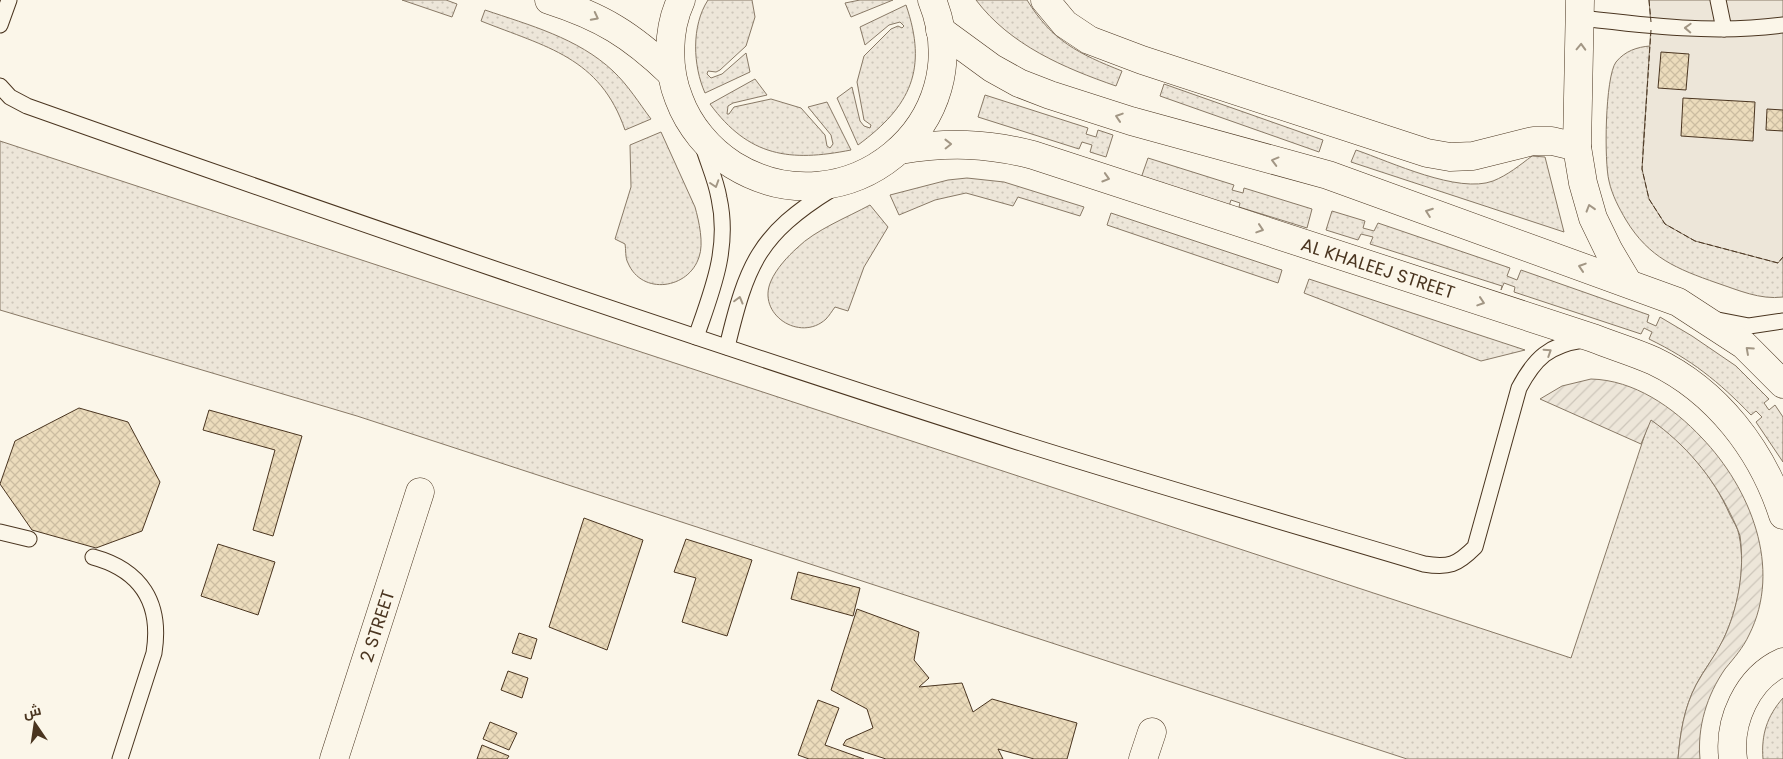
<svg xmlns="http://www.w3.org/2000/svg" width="1783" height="759" viewBox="0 0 1783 759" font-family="Poppins,Cairo,sans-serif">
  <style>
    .grass { fill: url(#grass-dots); stroke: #887966 }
    .park { fill: #ede6d9; stroke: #887966 }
    .garden { fill: url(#garden-furrows); stroke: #887966 }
    .building { fill: url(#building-cross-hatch); stroke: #4a3520 }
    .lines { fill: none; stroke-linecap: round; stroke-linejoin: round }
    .service-casing { stroke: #4a3520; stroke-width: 17 }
    .minor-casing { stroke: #4a3520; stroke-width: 29 }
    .secondary-casing { stroke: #4a3520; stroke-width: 29 }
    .service { stroke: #fbf6e9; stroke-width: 15 }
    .minor { stroke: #fbf6e9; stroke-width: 28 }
    .secondary { stroke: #fbf6e9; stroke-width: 28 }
    .fence { stroke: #4a3520; stroke-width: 1; stroke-dasharray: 6 2.5; stroke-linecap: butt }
    .oneway { stroke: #a29684 }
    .labels { text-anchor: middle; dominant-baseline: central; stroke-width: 4; stroke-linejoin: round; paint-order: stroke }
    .street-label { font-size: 18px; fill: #4a3520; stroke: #fbf6e9 }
  </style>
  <defs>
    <pattern id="grass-dots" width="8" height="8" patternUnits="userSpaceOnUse" patternTransform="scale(1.25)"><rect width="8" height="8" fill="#ede6d9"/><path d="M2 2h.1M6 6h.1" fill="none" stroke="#cdc6ba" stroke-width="1.8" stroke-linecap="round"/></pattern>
    <pattern id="garden-furrows" width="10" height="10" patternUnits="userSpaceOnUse" patternTransform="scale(1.25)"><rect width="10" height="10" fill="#ede6d9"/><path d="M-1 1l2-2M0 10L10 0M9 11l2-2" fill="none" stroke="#cdc6ba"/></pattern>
    <pattern id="building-cross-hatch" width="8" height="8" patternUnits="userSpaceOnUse" patternTransform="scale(1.25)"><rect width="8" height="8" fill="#ecdcbc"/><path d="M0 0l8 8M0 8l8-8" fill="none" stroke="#ccbda1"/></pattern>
  </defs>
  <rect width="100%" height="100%" fill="#fbf6e9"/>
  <!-- grass -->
  <g class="grass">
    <polygon points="402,0 446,0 457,4 452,17"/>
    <path d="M708,0H752L755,17L746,46L720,70L716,72L708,71L707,74L711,78L722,74L746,53L750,72L705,93C693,66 691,26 708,0Z"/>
    <polygon points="860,0 893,0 851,17 845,3"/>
    <path d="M976,0H1027C1052,41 1079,54 1122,71L1116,86C1064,68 1010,45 976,0Z"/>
    <path d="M906,5C928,69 911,106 858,145L837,98L852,87L860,121L864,126L870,128L871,125L864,120L857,82L864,56L891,29L898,26L902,28L904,26L900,22L889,25L865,45L860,27Z"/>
    <path d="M485,10C529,25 578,38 613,71C628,85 639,103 651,119L625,130C600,57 546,47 481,21Z"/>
    <path d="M1650,46L1643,149L1783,131V297C1760,300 1738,290 1717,283C1677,269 1649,258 1626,220C1619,208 1612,195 1609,181C1604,162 1605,77 1616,62C1625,51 1637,47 1650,46Z"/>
    <path d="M755,79L767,95L733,103L728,106L727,114H729L734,107L771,99L801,108L825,135L827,146L830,148L833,144L831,135L808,107L827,102L851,150C790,162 749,157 710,104Z"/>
    <polygon points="1164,84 1323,140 1319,152 1160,96"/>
    <polygon points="985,95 1088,128 1086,134 1096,137 1098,130 1113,135 1106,157 1090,152 1092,145 1082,142 1079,149 978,117"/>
    <path d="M661,132L695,207C699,221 704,244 699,257C689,289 642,296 628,263C625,258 626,249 625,244L615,239L631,187L630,145Z"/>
    <path d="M0,141L1571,658L1650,419C1685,443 1713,476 1730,515C1733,521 1738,528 1739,535C1746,569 1738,609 1723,640C1716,656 1704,669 1696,685C1684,708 1680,734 1678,759H1407L357,416L0,310Z"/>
    <path d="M1356,150C1391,162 1458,194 1493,181C1508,175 1520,165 1532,156L1545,157L1564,232L1351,162Z"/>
    <polygon points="1148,158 1234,185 1232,190 1243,193 1244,188 1312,209 1307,228 1239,207 1240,203 1231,200 1229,206 1141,178"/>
    <polygon points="967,178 1004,182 1084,207 1080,216 1018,197 1013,206 966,193 935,200 899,215 890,195 948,180"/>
    <path d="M870,205L888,227L864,267L848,311L835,307C832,311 829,316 826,319C800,343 756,314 771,281C776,269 788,256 797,248C815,230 848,217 870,205Z"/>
    <path d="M1332,211L1365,221L1363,228L1374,231L1378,223L1510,268L1507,276L1517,280L1521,270L1649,315L1647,322L1656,326L1660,317L1692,336L1736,366L1769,399L1764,403L1769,410L1775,405L1783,417V462L1756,422L1762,417L1756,411L1751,415C1718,381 1692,360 1649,339L1652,332L1644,328L1641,334L1514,292L1515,287L1504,283L1501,290L1502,286L1370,244L1373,237L1361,234L1358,240L1326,230Z"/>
    <polygon points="1111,213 1282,270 1278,283 1107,225"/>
    <polygon points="1309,279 1525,350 1481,361 1304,293"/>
    <path d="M1783,698V759H1763C1761,735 1767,716 1783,698Z"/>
  </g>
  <!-- park -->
  <polygon class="park" points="1649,0 1783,0 1783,257 1778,263 1695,241 1665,224 1649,199 1642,169 1651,26"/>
  <!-- garden -->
  <path class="garden" d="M1591,379C1634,380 1673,407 1702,438C1750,488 1783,568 1749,635C1743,648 1734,658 1725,669C1707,695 1697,727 1700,759H1678C1680,734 1684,708 1696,685C1704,670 1715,656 1723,640C1738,609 1745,570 1740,536C1738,529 1734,521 1731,515C1713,477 1685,444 1651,420L1641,444L1540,399L1562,386Z"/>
  <!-- building -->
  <g class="building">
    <polygon points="1661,52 1689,54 1686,90 1658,88"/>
    <polygon points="1683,98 1755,102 1753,141 1681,136"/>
    <polygon points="1767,109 1783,110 1783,131 1766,130"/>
    <polygon points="79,408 128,422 160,482 142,531 96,548 32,530 0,484 15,441"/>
    <polygon points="209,410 302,436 273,536 253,530 275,450 203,430"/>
    <polygon points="584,518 643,540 607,650 549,627"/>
    <polygon points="686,539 752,560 727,636 682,622 696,578 674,572"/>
    <polygon points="218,544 275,562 258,615 201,596"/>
    <polygon points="798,572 860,588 853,616 791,599"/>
    <polygon points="857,609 919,632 914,660 929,678 919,687 962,683 973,712 992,699 1077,723 1067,759 1034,759 998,749 1003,759 886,759 843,745 846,740 873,728 867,709 831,690"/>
    <polygon points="519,633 537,639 531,659 512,653"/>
    <polygon points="508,671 528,678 522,698 501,690"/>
    <polygon points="818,700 839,708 825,745 864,759 809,759 798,755"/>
    <polygon points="490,722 517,733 509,750 483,739"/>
    <polygon points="482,745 509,756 507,759 477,759"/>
  </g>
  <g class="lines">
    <!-- service casing -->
    <g class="service-casing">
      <g id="service">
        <polyline points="1718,0 1724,29"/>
        <path d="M1582,18C1648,26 1716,34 1783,25"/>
        <polyline points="0,25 9,0"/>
        <path d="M0,86L10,97L27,106C357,223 687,337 1021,443C1155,485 1290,524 1424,564C1449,568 1457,565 1475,547L1519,388C1535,358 1549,345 1583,340"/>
        <polyline points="1718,320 1749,326 1783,321"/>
        <path d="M696,337C712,291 730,248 719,198C716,180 708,163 703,146"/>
        <path d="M727,347C747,264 758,235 832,189"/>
        <polyline points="0,532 29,539"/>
        <path d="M93,557C141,570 162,603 154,653L120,759"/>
      </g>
    </g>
    <!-- minor casing -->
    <g class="minor-casing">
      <g id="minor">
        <polyline points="1045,0 1065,24 1089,40 1142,60 1427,153 1450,157 1473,156 1533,141 1552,141 1577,147"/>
        <polyline points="1580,0 1577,147 1583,183 1593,218 1609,251 1628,283"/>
        <polyline points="334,759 420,492"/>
        <polyline points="1143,759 1152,732"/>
      </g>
    </g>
    <!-- secondary casing -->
    <g class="secondary-casing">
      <g id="secondary">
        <path d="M549,0C602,17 631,35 671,73"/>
        <path d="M681,0C667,30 667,69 679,99C689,126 709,150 733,165C845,234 982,124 932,0"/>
        <polyline points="940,30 992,68 1019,83 1050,95 1131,121 1328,175 1678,302 1744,345 1783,384"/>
        <path d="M900,150C947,142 987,143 1033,155L1593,338C1613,346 1634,352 1654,361C1717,391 1762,450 1783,515"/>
        <path d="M1733,759C1728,722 1747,678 1783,662"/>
      </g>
    </g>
    <!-- service -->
    <use href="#service" class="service"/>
    <!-- minor -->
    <use href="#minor" class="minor"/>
    <!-- secondary -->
    <use href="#secondary" class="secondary"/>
    <!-- fence -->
    <g class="fence">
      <polyline points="1649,0 1651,22"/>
      <polyline points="1651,30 1642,169 1649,199 1665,224 1695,241 1778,263 1783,257"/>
    </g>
  </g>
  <!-- one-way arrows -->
  <defs><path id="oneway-chevron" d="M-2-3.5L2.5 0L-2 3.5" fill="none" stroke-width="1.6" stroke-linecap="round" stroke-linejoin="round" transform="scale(1.25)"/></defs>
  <g class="oneway">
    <use href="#oneway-chevron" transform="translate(595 17) rotate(27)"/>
    <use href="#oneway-chevron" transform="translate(1688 28) rotate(-178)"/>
    <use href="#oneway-chevron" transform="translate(1581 47) rotate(-88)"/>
    <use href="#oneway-chevron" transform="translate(1119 117) rotate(-162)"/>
    <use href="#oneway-chevron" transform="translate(948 144) rotate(-1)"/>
    <use href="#oneway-chevron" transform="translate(1275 161) rotate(-165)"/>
    <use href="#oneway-chevron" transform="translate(1106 178) rotate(17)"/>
    <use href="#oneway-chevron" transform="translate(715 184) rotate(72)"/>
    <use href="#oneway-chevron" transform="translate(1590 208) rotate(-107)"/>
    <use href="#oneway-chevron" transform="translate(1429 212) rotate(-160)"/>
    <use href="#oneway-chevron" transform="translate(1260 229) rotate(18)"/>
    <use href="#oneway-chevron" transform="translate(1582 267) rotate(-162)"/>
    <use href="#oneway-chevron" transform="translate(739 300) rotate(-75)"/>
    <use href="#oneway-chevron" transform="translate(1481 302) rotate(18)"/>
    <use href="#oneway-chevron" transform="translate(1749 350) rotate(-138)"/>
    <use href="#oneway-chevron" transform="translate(1548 352) rotate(-33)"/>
  </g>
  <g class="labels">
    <!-- street labels -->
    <g class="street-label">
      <text transform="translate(1378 268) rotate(18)">AL KHALEEJ STREET</text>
      <text transform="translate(377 626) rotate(-72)">2 STREET</text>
    </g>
  </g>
  <!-- north arrow -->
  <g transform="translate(35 724) rotate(347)" stroke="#fbf6e9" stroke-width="4" paint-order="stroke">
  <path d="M0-4L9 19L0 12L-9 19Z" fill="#4a3520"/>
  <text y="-8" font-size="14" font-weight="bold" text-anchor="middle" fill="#4a3520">ش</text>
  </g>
</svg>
